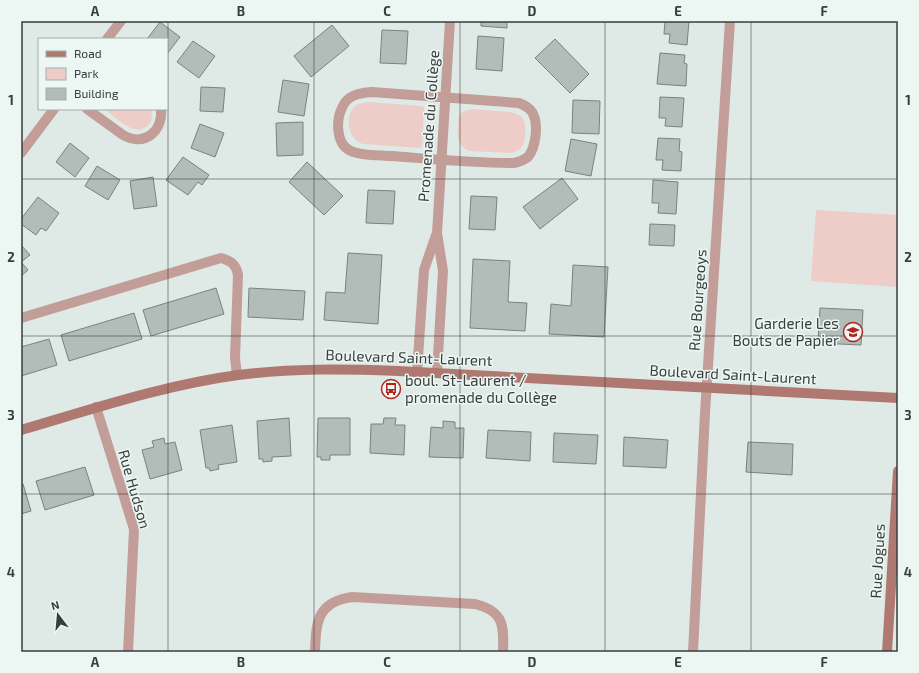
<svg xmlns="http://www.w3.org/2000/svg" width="919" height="673" viewBox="0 0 919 673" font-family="'Exo 2',sans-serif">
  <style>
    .green { fill: #eeccc7 }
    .building { fill: #b2bcb9; stroke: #78827f }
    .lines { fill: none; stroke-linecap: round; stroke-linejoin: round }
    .lane { stroke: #c39d97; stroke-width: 10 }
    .street { stroke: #c39d97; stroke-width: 10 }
    .secondary { stroke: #af7971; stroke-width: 10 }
    .grid { fill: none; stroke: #393d3c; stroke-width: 1; stroke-opacity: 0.55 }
    .labels { text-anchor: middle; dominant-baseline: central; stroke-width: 3; stroke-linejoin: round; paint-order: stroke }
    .street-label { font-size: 15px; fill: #393d3c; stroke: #ecf7f4 }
    .poi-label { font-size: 15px; fill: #393d3c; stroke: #ecf7f4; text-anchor: end }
    .neatline { fill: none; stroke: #393d3c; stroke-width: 1.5 }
    .grid-label { font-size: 13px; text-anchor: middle; font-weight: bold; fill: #393d3c }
  </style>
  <rect width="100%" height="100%" fill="#dfeae7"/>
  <!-- green -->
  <g class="green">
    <path d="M369,102L420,106L424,107L422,147L419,148L363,144C349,140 344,118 354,107C358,103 363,103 369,102Z"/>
    <path d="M105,109H151C152,115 153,119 149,124C137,140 115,117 105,109Z"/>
    <path d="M472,109C480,110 489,110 497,111C518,112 528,114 525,138C524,147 519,151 511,153L469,151C458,146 457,138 458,127C458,123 458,118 460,114C463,111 468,110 472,109Z"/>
    <polygon points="816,210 898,215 898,287 811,281"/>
  </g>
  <!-- building -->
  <g class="building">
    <polygon points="481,21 507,21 507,28 481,26"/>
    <polygon points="665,21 689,21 687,45 669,43 670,34 664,34"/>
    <polygon points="160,22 180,37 167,54 167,39 147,39"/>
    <polygon points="332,25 349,46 311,77 294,56"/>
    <polygon points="382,30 408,31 406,64 380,63"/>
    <polygon points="478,36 504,38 502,71 476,69"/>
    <polygon points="555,39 589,74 570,93 535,58"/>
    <polygon points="193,41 215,56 199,78 177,62"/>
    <polygon points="660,53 685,55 684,63 687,64 686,86 657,84"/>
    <polygon points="283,80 309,84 304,116 278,112"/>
    <polygon points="201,87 225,88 223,112 200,111"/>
    <polygon points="660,97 684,98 682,127 665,126 666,118 659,118"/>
    <polygon points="573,100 600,101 599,134 572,133"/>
    <polygon points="303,122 303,155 277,156 276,123"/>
    <polygon points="200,124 224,133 215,157 191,148"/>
    <polygon points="658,138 680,139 679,151 682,152 681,171 662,170 663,160 656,160"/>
    <polygon points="571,139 597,144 591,176 565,171"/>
    <polygon points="70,143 89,158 75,177 56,162"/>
    <polygon points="183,157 209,175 202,185 198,182 188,195 166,180"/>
    <polygon points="307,162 343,196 324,215 289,182"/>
    <polygon points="97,166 120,180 108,200 85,186"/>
    <polygon points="153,177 157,206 134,209 130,181"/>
    <polygon points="562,178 578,199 540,229 523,207"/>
    <polygon points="653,180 678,182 676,214 658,213 659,203 652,203"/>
    <polygon points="368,190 395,191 393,224 366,223"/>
    <polygon points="471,196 497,197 495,230 469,229"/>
    <polygon points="38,197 59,213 46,231 41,228 36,235 21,224 21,219"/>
    <polygon points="650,224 675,225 674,246 649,245"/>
    <polygon points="21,245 30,255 21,262"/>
    <polygon points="348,253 382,255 378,324 324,320 326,292 345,293"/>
    <polygon points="473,259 510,261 508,302 527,303 525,331 470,328"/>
    <polygon points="21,262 28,270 21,276"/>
    <polygon points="573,265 608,267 604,337 549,334 551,304 571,306"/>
    <polygon points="216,288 224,314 151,336 143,310"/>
    <polygon points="249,288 305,291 303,320 248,317"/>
    <polygon points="820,308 863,310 861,345 818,343"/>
    <polygon points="134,313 142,339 69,361 61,335"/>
    <polygon points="49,339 57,365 21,376 21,347"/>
    <polygon points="289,418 291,456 272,457 272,461 263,462 263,459 259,459 257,421"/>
    <polygon points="318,418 350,418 350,455 330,455 330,460 321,460 321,457 317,457"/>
    <polygon points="384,418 396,418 395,425 405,425 404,455 370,453 371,424 383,424"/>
    <polygon points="443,421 455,422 455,428 464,428 463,458 429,457 431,427 443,428"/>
    <polygon points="232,425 237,462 218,465 219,469 210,471 209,468 206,468 200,430"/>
    <polygon points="488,430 531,432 530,461 486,458"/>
    <polygon points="554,433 598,435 596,464 553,462"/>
    <polygon points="624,437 668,440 666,468 623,466"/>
    <polygon points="164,438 165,444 175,442 182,470 150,479 142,450 154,447 152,441"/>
    <polygon points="748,442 793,444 792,475 746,472"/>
    <polygon points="85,467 94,495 45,510 36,481"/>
    <polygon points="21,484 23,484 31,511 21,514"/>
  </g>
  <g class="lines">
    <!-- lane -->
    <path class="lane" d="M21,318L221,258C231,261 236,264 238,275L235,358L237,375"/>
    <!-- street -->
    <g class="street">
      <polyline points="107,39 121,21"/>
      <path d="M372,92L519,103C524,105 529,107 532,112C539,123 536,147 528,157C524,160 519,162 514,163C473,163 432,159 391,156C380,155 359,156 349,150C336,143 336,120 342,108C347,95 359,93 372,92Z"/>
      <path d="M87,109L123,135C144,147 163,132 161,109"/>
      <polyline points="21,153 54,109"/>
      <polyline points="417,372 424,270 436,235"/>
      <polyline points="437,373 443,271 437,233 450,21"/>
      <polyline points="96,407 134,529 128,652"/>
      <path d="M315,652C316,622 317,602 352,597L475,604C504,611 504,626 503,652"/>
      <polyline points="693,652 705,413 730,21"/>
    </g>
    <!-- secondary -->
    <g class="secondary">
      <path d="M21,430C93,409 164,385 238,375C292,368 345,369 398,371L898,398"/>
      <polyline points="887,652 898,471"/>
    </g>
  </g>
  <!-- grid -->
  <path class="grid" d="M168,21V652M314,21V652M460,21V652M605,21V652M751,21V652M21,179H898M21,336H898M21,494H898"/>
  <!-- icons -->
  <defs>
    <g id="school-ring" transform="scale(1)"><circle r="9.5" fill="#ecf7f4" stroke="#b3241d" stroke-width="1.5"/><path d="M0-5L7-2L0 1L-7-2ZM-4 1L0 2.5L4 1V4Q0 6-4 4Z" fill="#b3241d"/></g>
    <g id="bus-ring" transform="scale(1)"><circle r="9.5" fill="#ecf7f4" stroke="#b3241d" stroke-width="1.5"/><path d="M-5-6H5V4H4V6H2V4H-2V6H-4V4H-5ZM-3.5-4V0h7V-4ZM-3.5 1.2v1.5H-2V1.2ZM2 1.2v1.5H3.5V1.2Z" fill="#b3241d"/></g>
  </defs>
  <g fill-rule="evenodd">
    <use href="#school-ring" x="853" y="332"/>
    <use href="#bus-ring" x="391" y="389"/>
  </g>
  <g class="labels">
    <!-- street labels -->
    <g class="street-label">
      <text transform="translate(428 126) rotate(-86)">Promenade du Collège</text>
      <text transform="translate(697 300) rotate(-86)">Rue Bourgeoys</text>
      <text transform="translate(409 357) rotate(2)">Boulevard Saint-Laurent</text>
      <text transform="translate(733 374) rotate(3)">Boulevard Saint-Laurent</text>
      <text transform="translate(135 489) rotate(74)">Rue Hudson</text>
      <text transform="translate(877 561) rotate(-87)">Rue Jogues</text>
    </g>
    <!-- poi labels -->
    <g class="poi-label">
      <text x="839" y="323">Garderie Les<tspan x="839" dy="17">Bouts de Papier</tspan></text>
      <text x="405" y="380" text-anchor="start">boul. St-Laurent /<tspan x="405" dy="17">promenade du Collège</tspan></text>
    </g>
  </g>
  <!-- border -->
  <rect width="919" height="673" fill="none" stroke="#ecf7f4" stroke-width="44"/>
  <!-- legend -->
  <rect x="38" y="38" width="130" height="72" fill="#ecf7f4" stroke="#a4adaa"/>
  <rect x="46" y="51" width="20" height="6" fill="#af7971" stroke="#a4adaa"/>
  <text x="74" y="58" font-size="12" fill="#393d3c">Road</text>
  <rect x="46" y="68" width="20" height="12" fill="#eeccc7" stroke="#a4adaa"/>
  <text x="74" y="78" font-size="12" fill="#393d3c">Park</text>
  <rect x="46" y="88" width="20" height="12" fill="#b2bcb9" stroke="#a4adaa"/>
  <text x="74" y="98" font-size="12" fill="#393d3c">Building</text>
  <!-- north arrow -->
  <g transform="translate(58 615) rotate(344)" stroke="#ecf7f4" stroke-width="3" paint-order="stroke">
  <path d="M0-3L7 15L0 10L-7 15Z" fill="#393d3c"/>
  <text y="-6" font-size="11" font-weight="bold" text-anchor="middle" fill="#393d3c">N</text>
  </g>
  <rect x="22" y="22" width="875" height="629" class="neatline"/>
  <g class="grid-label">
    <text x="95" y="16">A</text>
    <text x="241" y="16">B</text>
    <text x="387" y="16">C</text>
    <text x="532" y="16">D</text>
    <text x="678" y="16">E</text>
    <text x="824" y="16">F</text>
    <text x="11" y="105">1</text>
    <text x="908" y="105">1</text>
    <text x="11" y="262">2</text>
    <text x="908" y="262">2</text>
    <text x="11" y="420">3</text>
    <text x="908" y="420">3</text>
    <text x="11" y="577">4</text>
    <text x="908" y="577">4</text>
    <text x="95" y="667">A</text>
    <text x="241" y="667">B</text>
    <text x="387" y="667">C</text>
    <text x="532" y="667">D</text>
    <text x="678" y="667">E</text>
    <text x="824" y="667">F</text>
  </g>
</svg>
